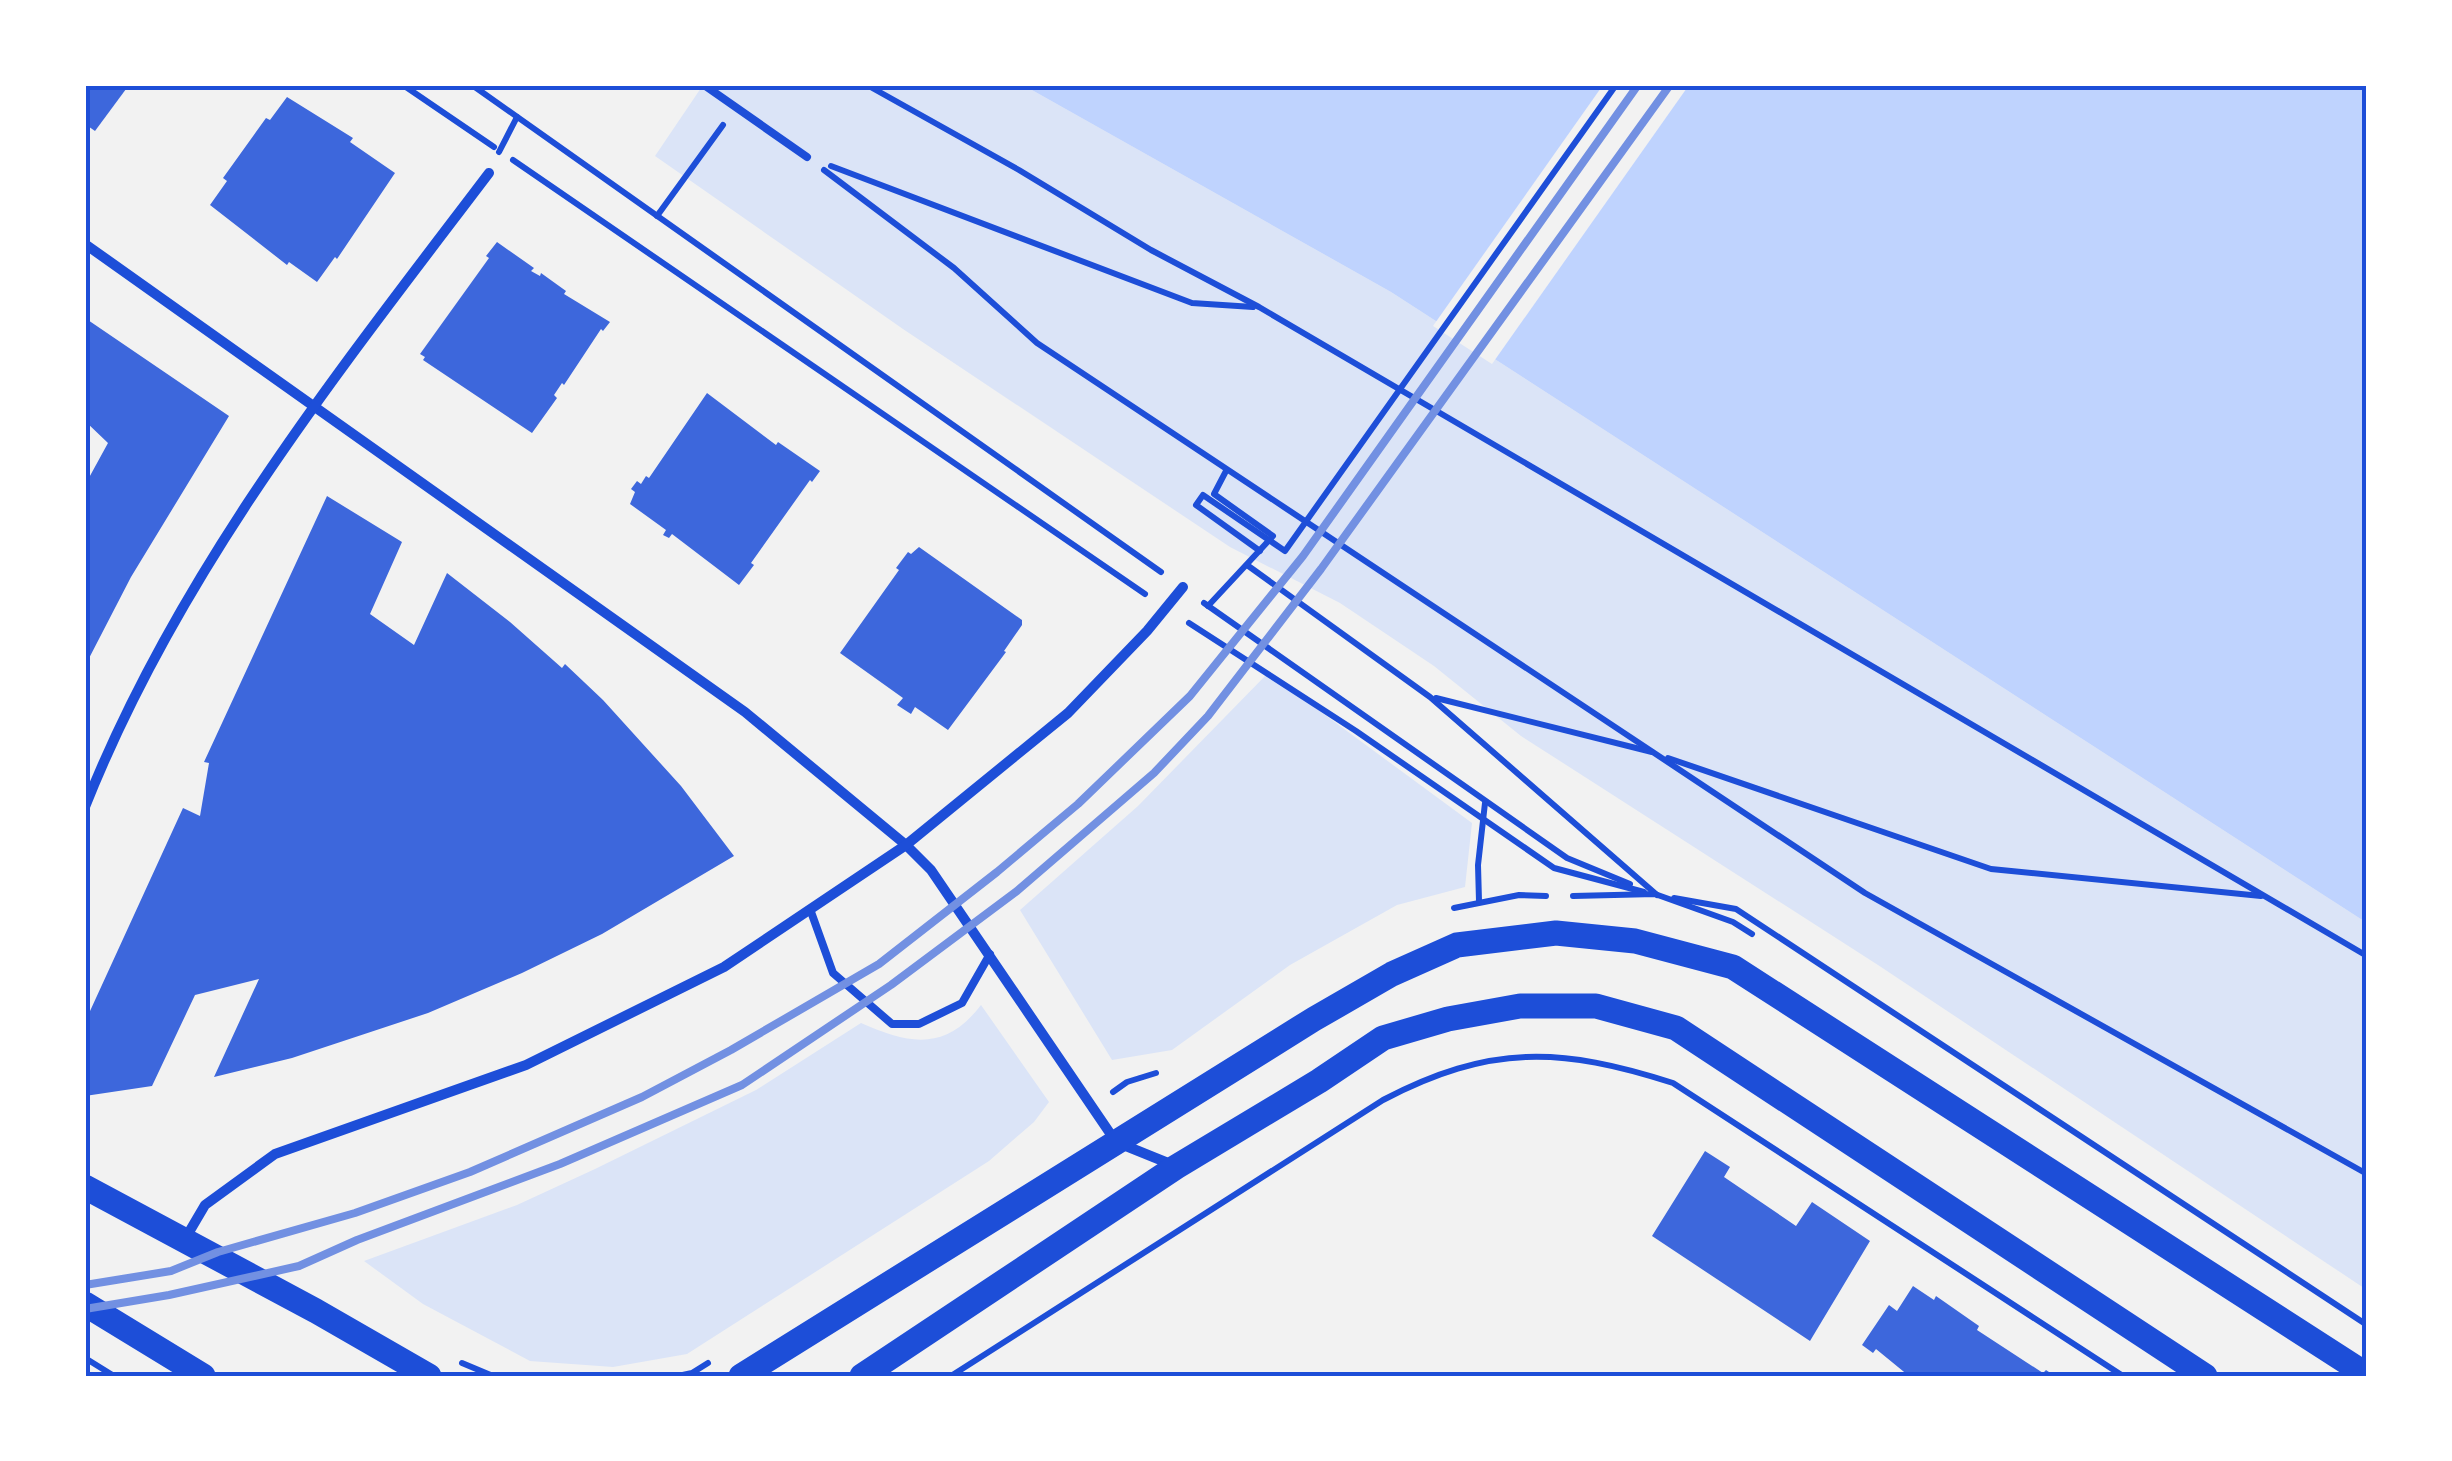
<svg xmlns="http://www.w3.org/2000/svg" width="2452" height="1461" viewBox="0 0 2452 1461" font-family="'Roboto Condensed',sans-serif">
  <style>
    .green { fill: #dbe4f7 }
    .water { fill: #bfd3fe }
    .pier { fill: #f2f2f2 }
    .building { fill: #3d67dc }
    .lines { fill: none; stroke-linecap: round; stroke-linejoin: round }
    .path { stroke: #1d4ed8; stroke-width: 6 }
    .service { stroke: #1d4ed8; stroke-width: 8 }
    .minor { stroke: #1d4ed8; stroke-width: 10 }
    .primary { stroke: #1d4ed8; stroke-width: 25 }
    .rail { stroke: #7290e2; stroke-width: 8 }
    .neatline { fill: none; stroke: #1d4ed8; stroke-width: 4 }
  </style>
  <rect width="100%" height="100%" fill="#f2f2f2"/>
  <!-- green -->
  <g class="green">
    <polygon points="703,85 1023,85 1391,292 2367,923 2367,1290 1878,965 1521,736 1434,666 1340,603 1230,547 903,329 655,156"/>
    <polygon points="1268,673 1472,823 1465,887 1397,905 1290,965 1172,1050 1112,1060 1020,910 1138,806"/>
    <path d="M981,1005L1049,1102L1034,1122L989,1161L687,1354L613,1367L530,1361L423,1304L364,1261L517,1205L595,1169L756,1090L861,1023C909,1044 945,1052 981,1005Z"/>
  </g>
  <!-- water -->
  <polygon class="water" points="1023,85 2367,85 2367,923 1391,292"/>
  <!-- pier -->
  <polygon class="pier" points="1603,85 1689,85 1492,364 1433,326"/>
  <!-- building -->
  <g class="building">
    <polygon points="85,85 129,85 95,131 85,124"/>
    <polygon points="287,97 353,138 350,142 395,173 337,259 335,257 317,282 289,262 287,265 210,205 227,181 223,178 266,118 270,120"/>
    <polygon points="497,242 534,268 531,271 540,276 541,273 566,291 564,294 610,322 603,331 601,329 564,385 562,383 554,395 557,398 532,433 423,360 425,357 420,354 489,258 486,256"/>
    <polygon points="85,318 229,416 131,577 85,666 85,485 108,443 85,421"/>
    <polygon points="707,393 776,445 778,442 820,471 812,482 810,480 751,563 754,565 739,585 672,534 669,538 663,535 666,530 630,504 635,492 631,489 637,481 641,484 646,476 649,478"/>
    <polygon points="327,496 402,542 370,614 414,645 447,573 510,622 562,668 565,664 603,700 681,786 734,856 602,934 522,973 428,1013 292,1058 214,1077 259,979 195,995 152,1086 85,1096 85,1022 183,808 200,816 209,763 204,762"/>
    <polygon points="919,547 1022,620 1022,625 1004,651 1006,652 948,730 915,707 911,714 897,705 903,698 840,653 899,570 896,568 908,552 911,554"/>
    <polygon points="1705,1151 1730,1167 1724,1177 1796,1226 1812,1202 1870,1241 1810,1341 1652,1236"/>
    <polygon points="1913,1286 1934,1300 1936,1296 1979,1326 1977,1330 2043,1373 2046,1370 2055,1376 1909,1376 1876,1349 1873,1353 1862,1345 1889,1305 1897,1311"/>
  </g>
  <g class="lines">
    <!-- path -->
    <g class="path">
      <polyline points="403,85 494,147"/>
      <polyline points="472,85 1161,572"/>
      <polyline points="867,85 1019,170 1151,250 1259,307 2367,956"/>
      <polyline points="499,152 517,117"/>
      <polyline points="513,160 1145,594"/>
      <polyline points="831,166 1192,303 1253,307"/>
      <polyline points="824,170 954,268 1037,343 1865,893 2367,1174"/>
      <polyline points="657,216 723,125"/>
      <polyline points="1260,551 1196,505 1203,495 1285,551 1616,85"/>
      <polyline points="1247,565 1430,697 1657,895"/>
      <polyline points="1204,603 1567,858 1630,884"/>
      <polyline points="1208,606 1273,536 1214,494 1226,471"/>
      <polyline points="1189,623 1356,731 1554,868 1644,892"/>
      <polyline points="1436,698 1652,752"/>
      <polyline points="1668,758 1991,869 2261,896"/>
      <polyline points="1573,896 1655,894 1733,922 1752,934"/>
      <polyline points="1674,898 1736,909 2367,1325"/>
      <polyline points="1479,901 1478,865 1485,803"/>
      <polyline points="1454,908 1519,895 1546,896"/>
      <polyline points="1113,1092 1127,1082 1156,1073"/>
      <polyline points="85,1358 114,1376"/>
      <polyline points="462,1363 493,1376"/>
      <polyline points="678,1376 692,1373 708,1363"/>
      <path d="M951,1376L1383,1100C1490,1044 1561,1047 1673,1083L2123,1376"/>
    </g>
    <!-- service -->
    <g class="service">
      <polyline points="704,85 807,157"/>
      <polyline points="810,909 833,973 892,1024 919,1024 962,1003 990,954"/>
    </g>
    <!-- minor -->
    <g class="minor">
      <polyline points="85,244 745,712 906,845 931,870 1116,1142 1173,1165"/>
      <path d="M85,807C178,572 338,372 489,173"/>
      <polyline points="185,1239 205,1205 275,1154 526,1065 724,967 906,845 1068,713 1147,631 1183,587"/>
    </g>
    <!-- primary -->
    <g class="primary">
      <polyline points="85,1187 316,1311 429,1376"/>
      <polyline points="85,1304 203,1376"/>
      <polyline points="741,1376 1314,1019 1392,974 1457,945 1556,933 1635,941 1733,967 2367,1375"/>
      <polyline points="862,1376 1176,1167 1319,1081 1383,1038 1448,1019 1520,1006 1596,1006 1676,1028 2205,1376"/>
    </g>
    <!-- rail -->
    <g class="rail">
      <polyline points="85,1285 171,1271 218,1252 355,1213 470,1172 642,1097 731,1050 879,964 997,872 1078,804 1190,696 1303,556 1638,85"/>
      <polyline points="85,1309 169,1295 299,1266 357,1240 560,1164 742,1085 891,985 1017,891 1154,773 1208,716 1321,569 1670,85"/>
    </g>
  </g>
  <!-- border -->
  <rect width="2452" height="1461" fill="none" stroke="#ffffff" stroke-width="175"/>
  <rect x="88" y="88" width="2276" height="1286" class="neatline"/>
</svg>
